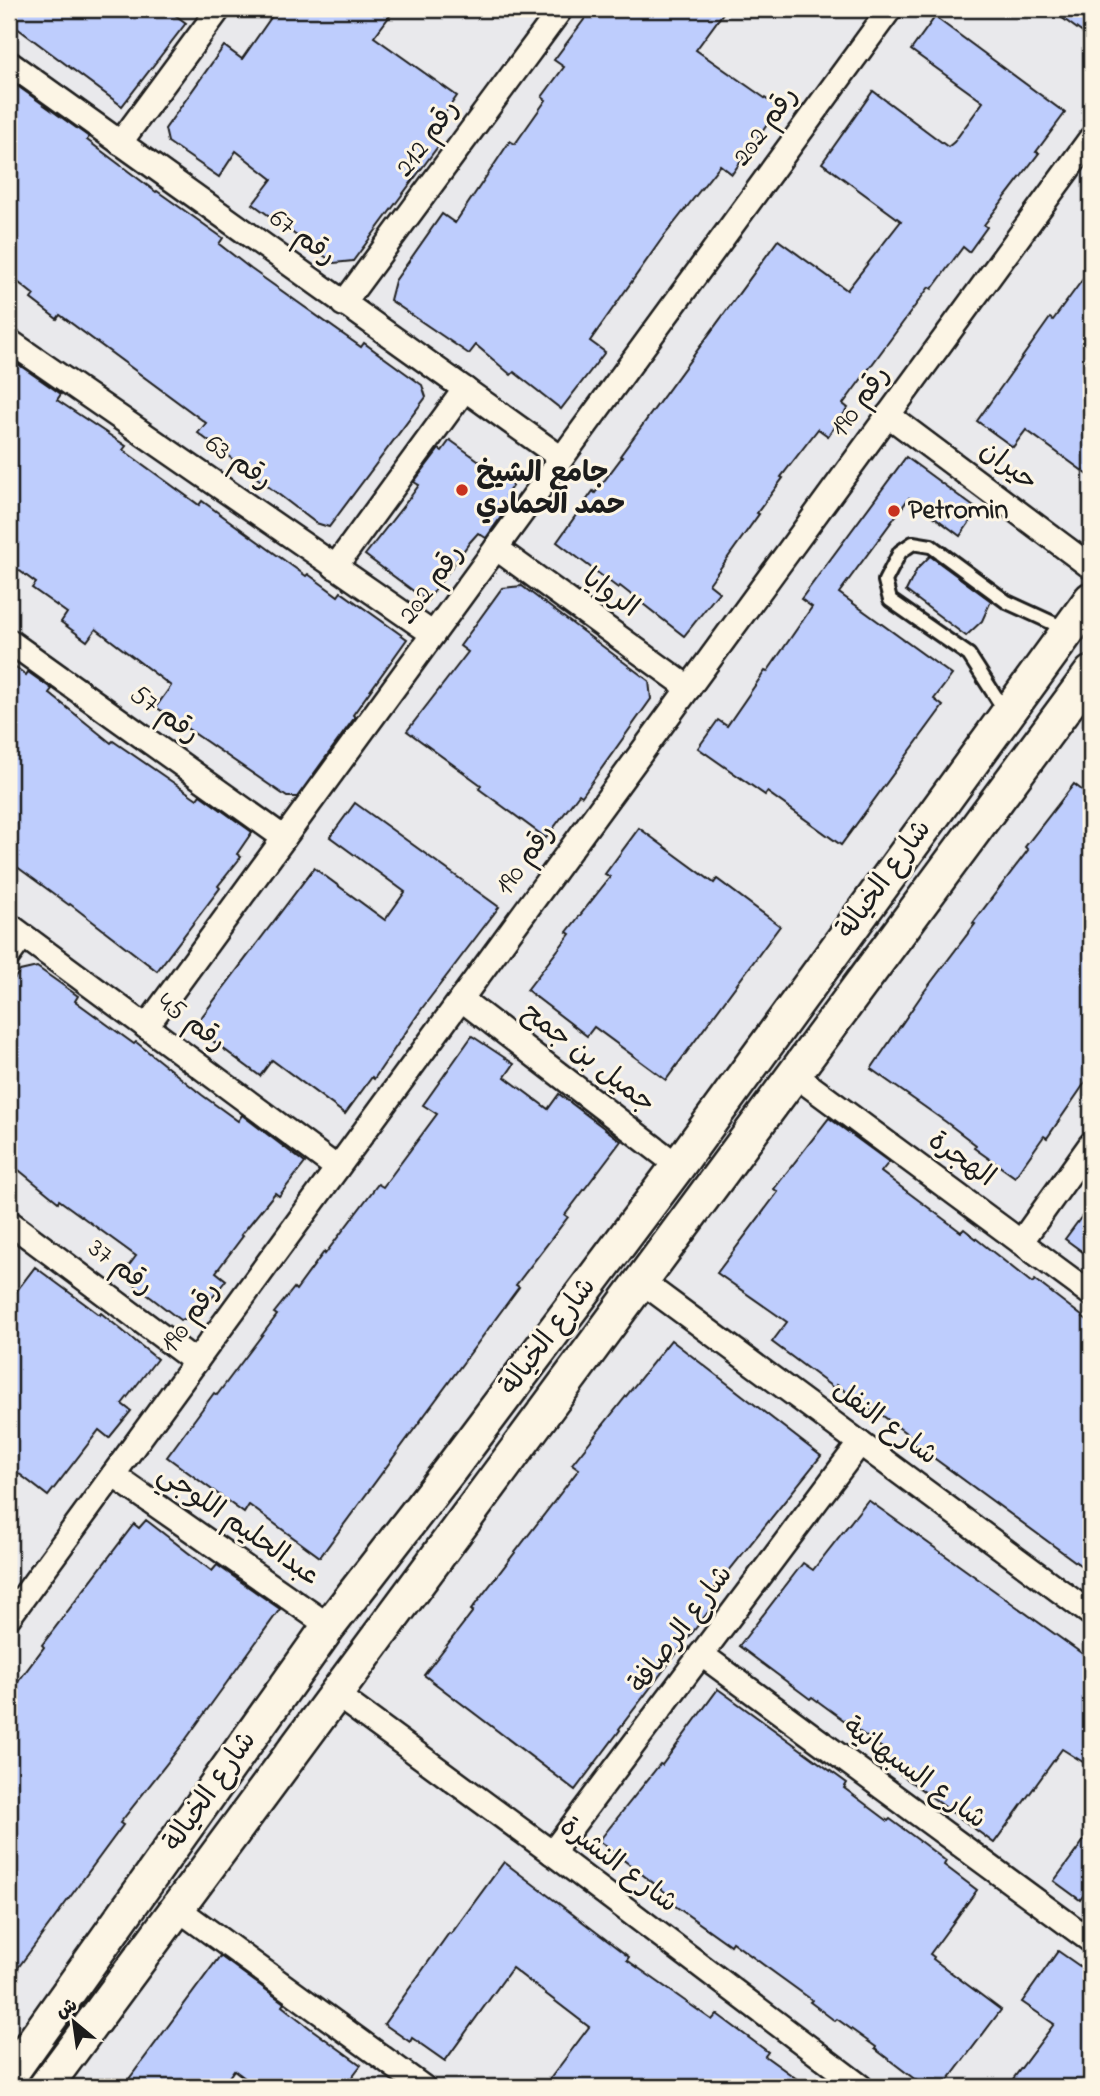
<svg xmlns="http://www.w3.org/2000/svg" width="1100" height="2096" viewBox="0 0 1100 2096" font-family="'Indie Flower','Playpen Sans Arabic',sans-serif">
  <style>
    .building { fill: #becdfd; stroke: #1c1c1c; stroke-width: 2 }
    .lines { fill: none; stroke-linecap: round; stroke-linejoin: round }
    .lane-casing { stroke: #1c1c1c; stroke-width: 18 }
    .street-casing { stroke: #1c1c1c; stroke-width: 28 }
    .secondary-casing { stroke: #1c1c1c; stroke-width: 38 }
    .lane { stroke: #fcf5e5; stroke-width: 12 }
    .street { stroke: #fcf5e5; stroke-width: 23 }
    .secondary { stroke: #fcf5e5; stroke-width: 33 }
    .poi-dot { fill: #c8321e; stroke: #fcf5e5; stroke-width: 2.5 }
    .labels { text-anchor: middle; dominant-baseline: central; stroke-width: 6; stroke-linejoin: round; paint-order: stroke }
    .street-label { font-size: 28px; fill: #1c1c1c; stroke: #fcf5e5 }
    .poi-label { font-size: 28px; font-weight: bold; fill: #1c1c1c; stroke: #fcf5e5; text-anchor: start }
  </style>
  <rect width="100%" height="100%" fill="#e9e9ec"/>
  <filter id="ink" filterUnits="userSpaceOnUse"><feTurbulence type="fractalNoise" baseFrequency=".0143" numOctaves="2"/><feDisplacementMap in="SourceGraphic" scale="14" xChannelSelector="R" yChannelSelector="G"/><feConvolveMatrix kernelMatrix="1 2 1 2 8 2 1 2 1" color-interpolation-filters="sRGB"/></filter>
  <g filter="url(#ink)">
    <!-- building -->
    <g class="building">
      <polygon points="9,9 167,9 186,23 122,106 9,22"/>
      <polygon points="277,9 395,9 374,37 457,96 428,137 439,145 353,261 334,263 253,204 272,179 236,151 219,177 168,142 165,129 224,46 242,59"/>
      <polygon points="592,9 726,9 696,50 779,108 732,174 720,165 661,240 590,341 605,352 561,409 514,372 511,375 476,345 469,354 390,300 395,281 442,214 455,223 510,141 515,144 546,100 542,97 564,67 554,60"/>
      <polygon points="1050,9 1091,9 1091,39"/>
      <polygon points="935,17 1065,113 1036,152 1039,153 984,225 987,227 969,252 963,247 932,289 929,287 843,404 848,408 828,436 818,429 781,477 783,478 757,513 759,514 709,584 719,592 684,636 620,586 618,588 557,542 593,491 595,493 622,457 620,456 778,240 847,290 901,221 822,163 873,91 948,147 954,142 983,102 911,50"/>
      <polygon points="9,80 89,137 87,140 156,192 157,191 223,238 219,244 251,269 361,347 364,343 422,385 426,397 329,527 316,523 198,433 206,423 60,315 57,319 31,299 34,295 9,275"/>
      <polygon points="1091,268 1091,477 1026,430 1013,447 977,421 1050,318 1053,320"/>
      <polygon points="9,358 61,394 57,400 126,446 123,450 199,505 202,501 306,576 308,574 338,596 341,592 407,639 353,715 355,717 297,797 287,797 156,707 171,686 96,629 87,641 61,622 67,613 32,588 36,583 9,563"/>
      <polygon points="450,440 513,485 506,495 513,500 486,538 478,533 470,542 427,601 365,555 411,496 419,485 414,482 439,449 442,451"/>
      <polygon points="906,457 978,510 960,536 909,498 839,593 952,675 934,699 943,706 841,845 767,792 765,795 698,748 718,720 727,726 765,671 767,672 812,607 801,599"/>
      <polygon points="930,556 991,601 982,621 966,636 906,591 917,569"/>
      <polygon points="522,586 649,681 651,699 582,796 579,794 546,838 479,789 481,785 407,731 468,652 460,646 502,588"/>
      <polygon points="9,662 26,675 28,672 52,689 49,693 111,743 113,741 197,799 200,795 252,832 237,854 241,857 218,886 220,888 157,971 70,904 69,905 9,861"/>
      <polygon points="1074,784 1091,797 1091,1074 1047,1138 1044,1136 1015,1177 974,1148 976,1145 946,1122 871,1069 923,993 975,924 973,923 1028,850 1025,847"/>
      <polygon points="355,803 499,907 423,1007 374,1079 372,1077 345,1114 272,1060 260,1076 194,1027 314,868 385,920 405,892 330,837"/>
      <polygon points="639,828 714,883 717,879 780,926 666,1080 594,1027 587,1036 527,990 570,934 567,932 610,877 605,874"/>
      <polygon points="37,967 78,996 75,1001 134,1044 136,1042 202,1095 238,1121 242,1115 305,1163 279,1196 275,1193 241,1235 243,1236 216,1272 226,1280 198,1316 180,1320 122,1275 136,1256 59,1200 58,1202 9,1162 9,986 20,971"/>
      <polygon points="472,1036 514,1064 505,1077 548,1109 559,1094 621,1141 565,1215 568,1217 516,1285 519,1287 320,1557 249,1505 244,1513 167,1457 214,1393 217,1395 277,1315 274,1313 294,1288 296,1290 324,1252 325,1254 378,1184 383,1187 437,1114 423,1105"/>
      <polygon points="829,1118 889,1162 881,1172 961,1232 964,1229 1032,1283 1035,1280 1091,1323 1091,1573 912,1442 914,1439 875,1410 873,1412 837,1385 835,1389 772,1342 787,1322 717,1273 778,1192 774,1189"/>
      <polygon points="1091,1204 1091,1258 1065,1239"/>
      <polygon points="35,1267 100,1315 101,1313 157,1359 122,1404 131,1411 109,1438 99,1430 48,1496 9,1466 9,1301"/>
      <polygon points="671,1340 821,1456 708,1597 715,1603 619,1729 620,1730 575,1790 424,1675 473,1611 471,1610 579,1469 572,1464"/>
      <polygon points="868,1500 1091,1660 1091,1767 1062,1749 994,1843 880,1759 886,1751 812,1697 810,1699 739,1646 803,1563 813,1570"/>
      <polygon points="146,1520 212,1571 217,1565 280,1609 186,1739 120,1823 123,1825 9,1980 9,1694 44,1647 42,1645 134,1524 139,1528"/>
      <polygon points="718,1689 847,1783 844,1788 888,1821 890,1819 913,1836 946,1861 944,1865 977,1890 930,1954 934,1957 933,1959 1001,2010 943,2087 925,2087 875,2049 876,2047 837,2019 835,2021 810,2002 812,2000 732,1942 730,1945 671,1903 674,1899 599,1841 660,1764 662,1765"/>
      <polygon points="1091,1831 1091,1885 1080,1900 1054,1881"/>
      <polygon points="504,1862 629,1957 627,1960 712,2020 717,2014 768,2052 765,2056 808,2087 544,2087 589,2027 512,1968 445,2061 412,2038 410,2042 384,2024 449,1933 451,1934"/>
      <polygon points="1058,1951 1091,1974 1091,2087 1007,2087 1054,2024 1022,2002"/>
      <polygon points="220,1956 284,2003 282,2006 310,2028 361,2065 344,2087 257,2087 234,2070 222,2087 123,2087"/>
    </g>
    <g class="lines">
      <!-- lane casing -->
      <g class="lane-casing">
        <polyline id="lane" points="1005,711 969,655 890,600 885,581 900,552 913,543 931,546 1007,602 1068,630"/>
      </g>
      <!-- street casing -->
      <g class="street-casing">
        <g id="street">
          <polyline points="9,63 561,458"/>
          <polyline points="120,143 219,9"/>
          <polyline points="343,304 561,9"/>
          <polyline points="9,341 433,634"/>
          <polyline points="888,415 1091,567"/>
          <polyline points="496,548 689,688"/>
          <polyline points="335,567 465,389"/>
          <polyline points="9,641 284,838"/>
          <polyline points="9,925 337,1168"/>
          <polyline points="9,955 23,936"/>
          <polyline points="461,999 678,1166"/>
          <polyline points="146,1027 890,9"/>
          <polyline points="795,1075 1091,1294"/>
          <polyline points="9,1222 196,1362"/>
          <polyline points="1021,1242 1091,1144"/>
          <polyline points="641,1281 1091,1614"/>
          <polyline points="113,1475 329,1626"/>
          <polyline points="9,1617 1091,138"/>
          <polyline points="701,1654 1091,1941"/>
          <polyline points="337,1695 552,1853 861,2087"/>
          <polyline points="552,1853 860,1443"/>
          <polyline points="177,1908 423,2087"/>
        </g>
      </g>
      <!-- secondary casing -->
      <g class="secondary-casing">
        <g id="secondary">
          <polyline points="9,2076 329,1626 449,1471 678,1166 1091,599"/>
          <polyline points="45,2087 1091,673"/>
        </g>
      </g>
      <!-- lane -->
      <use href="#lane" class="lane"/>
      <!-- street -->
      <use href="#street" class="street"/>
      <!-- secondary -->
      <use href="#secondary" class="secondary"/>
    </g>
  </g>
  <!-- markers -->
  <g class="poi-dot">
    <circle cx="462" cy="490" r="7"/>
    <circle cx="894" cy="511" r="7"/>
  </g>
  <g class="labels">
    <!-- street labels -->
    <g class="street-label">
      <text transform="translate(766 127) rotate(-54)">رقم 202</text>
      <text transform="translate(428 139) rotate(-54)">رقم 212</text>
      <text transform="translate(302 238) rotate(36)">رقم 67</text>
      <text transform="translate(861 402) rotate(-54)">رقم 190</text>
      <text transform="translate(238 463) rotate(35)">رقم 63</text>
      <text transform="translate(1008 467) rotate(37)">حيران</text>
      <text transform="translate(432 585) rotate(-54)">رقم 202</text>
      <text transform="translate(610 594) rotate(36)">الروايا</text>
      <text transform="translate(164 715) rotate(36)">رقم 57</text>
      <text transform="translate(526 860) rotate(-54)">رقم 190</text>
      <text transform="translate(885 880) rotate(-54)">شارع الخيالة</text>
      <text transform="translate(191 1023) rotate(37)">رقم 45</text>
      <text transform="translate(588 1059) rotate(38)">جميل بن جمح</text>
      <text transform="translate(961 1160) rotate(36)">الهجرة</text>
      <text transform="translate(120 1268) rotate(37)">رقم 37</text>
      <text transform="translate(191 1318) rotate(-54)">رقم 190</text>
      <text transform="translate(549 1337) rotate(-53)">شارع الخيالة</text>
      <text transform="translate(884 1424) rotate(36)">شارع النفل</text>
      <text transform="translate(238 1526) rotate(35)">عبدالحليم اللوجي</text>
      <text transform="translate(682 1630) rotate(-53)">شارع الرصافة</text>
      <text transform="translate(914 1774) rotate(36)">شارع السبهانية</text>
      <text transform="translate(211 1792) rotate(-55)">شارع الخيالة</text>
      <text transform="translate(618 1866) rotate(37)">شارع النشرة</text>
    </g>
    <!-- poi labels -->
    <g class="poi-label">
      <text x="476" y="474">جامع الشيخ<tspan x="476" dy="32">حمد الحمادي</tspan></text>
      <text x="908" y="511">Petromin</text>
    </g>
  </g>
  <!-- margin -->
  <rect width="1100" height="2096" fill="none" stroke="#fcf5e5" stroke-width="35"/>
  <rect x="18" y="18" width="1065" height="2061" fill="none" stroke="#1c1c1c" stroke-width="2.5" filter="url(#ink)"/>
  <!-- north arrow -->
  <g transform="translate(74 2022) rotate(331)" stroke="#fcf5e5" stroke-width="5" paint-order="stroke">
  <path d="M0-5L12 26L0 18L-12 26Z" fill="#1c1c1c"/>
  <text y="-10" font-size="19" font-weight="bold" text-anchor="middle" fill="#1c1c1c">ش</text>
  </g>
</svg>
